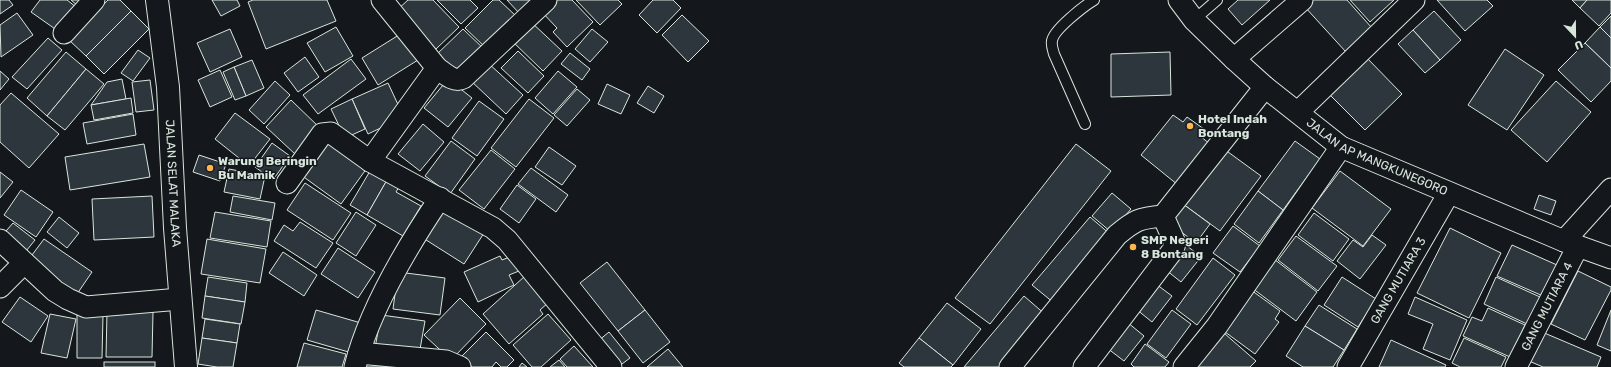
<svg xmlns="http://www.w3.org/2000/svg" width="1611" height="367" viewBox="0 0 1611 367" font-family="Rubik,sans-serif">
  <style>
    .building { fill: #2c363c; stroke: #d8e6dc }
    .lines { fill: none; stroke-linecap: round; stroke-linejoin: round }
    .lane-casing { stroke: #d8e6dc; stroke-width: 12 }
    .street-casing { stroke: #d8e6dc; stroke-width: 23 }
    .secondary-casing { stroke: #d8e6dc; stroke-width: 24 }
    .lane { stroke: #14181c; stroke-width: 10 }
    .street { stroke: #14181c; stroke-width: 21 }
    .secondary { stroke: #14181c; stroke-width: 22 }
    .poi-dot { fill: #ffb74d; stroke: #14181c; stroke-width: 1.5 }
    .labels { text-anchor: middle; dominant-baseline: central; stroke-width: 3; stroke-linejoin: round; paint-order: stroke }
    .poi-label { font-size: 12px; font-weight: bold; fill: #d8e6dc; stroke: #14181c; text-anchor: start }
    .street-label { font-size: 12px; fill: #d8e6dc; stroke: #14181c }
  </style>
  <rect width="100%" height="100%" fill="#14181c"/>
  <!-- building -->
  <g class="building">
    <polygon points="0,0 9,0 13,5 0,14"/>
    <polygon points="40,0 67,0 76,7 58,31 31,12"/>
    <polygon points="71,0 83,0 78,6"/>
    <polygon points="108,0 120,0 131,11 86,56 69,40"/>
    <polygon points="212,0 237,0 240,6 221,16"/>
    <polygon points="253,0 327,0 336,21 266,49 248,2"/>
    <polygon points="408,0 433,0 459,27 436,49 397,10"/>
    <polygon points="437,0 470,0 478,8 461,24"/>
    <polygon points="493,0 499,0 517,17 486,48 465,28"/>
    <polygon points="507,0 533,0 519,13"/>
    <polygon points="550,0 572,0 593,22 567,47 553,32 557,28 540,10"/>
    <polygon points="576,0 618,0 622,4 600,25"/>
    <polygon points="653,0 673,0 681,8 657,33 639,15"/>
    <polygon points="1238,0 1270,0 1242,25 1228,9"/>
    <polygon points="1310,0 1347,0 1372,28 1346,52 1304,6"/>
    <polygon points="1350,0 1394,0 1370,22"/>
    <polygon points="1437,0 1487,0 1493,6 1465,31"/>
    <polygon points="1572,0 1587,0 1580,8"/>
    <polygon points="1587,0 1611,0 1611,13 1599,26 1580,8"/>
    <polygon points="131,11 149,29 104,74 86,56"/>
    <polygon points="1434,11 1461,40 1440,60 1413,30"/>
    <polygon points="17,13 33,35 1,57 0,25"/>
    <polygon points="682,15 709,41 688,62 662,35"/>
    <polygon points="1611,16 1611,38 1600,27"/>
    <polygon points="530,21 562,51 543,71 511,40"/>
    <polygon points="336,27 353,56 325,72 307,43"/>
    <polygon points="1600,27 1611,38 1611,68 1585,43"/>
    <polygon points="230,29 242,57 210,72 197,43"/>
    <polygon points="463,29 485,50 457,78 435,56"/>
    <polygon points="592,29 608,42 590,62 575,49"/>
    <polygon points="1413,30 1440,60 1425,73 1398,44"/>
    <polygon points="402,33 418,60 378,85 362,58"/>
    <polygon points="48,38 62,50 27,89 12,77"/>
    <polygon points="1585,43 1611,68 1611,81 1591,102 1558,70"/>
    <polygon points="1505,49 1544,75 1507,130 1468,105"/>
    <polygon points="138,50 150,58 133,81 121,73"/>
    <polygon points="518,51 544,76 528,93 501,68"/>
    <polygon points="66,52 86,69 47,116 27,98"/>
    <polygon points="1170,52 1171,95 1111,97 1111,54"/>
    <polygon points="570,53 590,69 582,80 561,64"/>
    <polygon points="1365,56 1402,94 1365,130 1327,92"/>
    <polygon points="305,57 319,77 298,92 284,73"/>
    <polygon points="351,59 366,79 318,114 303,95"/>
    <polygon points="252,60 264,88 246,96 234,67"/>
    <polygon points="487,62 523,95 506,114 470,80"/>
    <polygon points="234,67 246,96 235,100 223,72"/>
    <polygon points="86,69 104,84 65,130 47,116"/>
    <polygon points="220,70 232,97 210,107 198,80"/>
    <polygon points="0,71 9,79 0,90"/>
    <polygon points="558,71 577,87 553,114 535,98"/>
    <polygon points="122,79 126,99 91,105 107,82"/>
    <polygon points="448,79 472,98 448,127 424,108"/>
    <polygon points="150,80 154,110 136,112 132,82"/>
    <polygon points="275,81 290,95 264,124 249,110"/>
    <polygon points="1556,81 1591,112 1547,162 1511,130"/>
    <polygon points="388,83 401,111 388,118 391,123 368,134 352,99"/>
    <polygon points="607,84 630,95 621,114 598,104"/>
    <polygon points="648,86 664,96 654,113 637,103"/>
    <polygon points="577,89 590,100 567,126 554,115"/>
    <polygon points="11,93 59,134 29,168 0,142 0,105"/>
    <polygon points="131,98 133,113 94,120 91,105"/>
    <polygon points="352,99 365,129 345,138 331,109"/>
    <polygon points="529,99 554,118 516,167 491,148"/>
    <polygon points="291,100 320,128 295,154 266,127"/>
    <polygon points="479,101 504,119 477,156 452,138"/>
    <polygon points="235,113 270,139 249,166 215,139"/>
    <polygon points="133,114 136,135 87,144 83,123"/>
    <polygon points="1173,115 1183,122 1187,117 1204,129 1199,135 1211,145 1178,185 1141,155"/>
    <polygon points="423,124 444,142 420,171 398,154"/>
    <polygon points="328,139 367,168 341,204 301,175"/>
    <polygon points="451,141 475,159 450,194 425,176"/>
    <polygon points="1295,141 1320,159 1283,210 1258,191"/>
    <polygon points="272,143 290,156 273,180 255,167"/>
    <polygon points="144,144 150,177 70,190 65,157"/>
    <polygon points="1076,144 1111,171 990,324 955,298"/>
    <polygon points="549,147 576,166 562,185 535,167"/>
    <polygon points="1224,149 1261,176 1220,231 1183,204"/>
    <polygon points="491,150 515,169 484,209 459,190"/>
    <polygon points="199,155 226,164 220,181 193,172"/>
    <polygon points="531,168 568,195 556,212 518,184"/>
    <polygon points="229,169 265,176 260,199 224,192"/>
    <polygon points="370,171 387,180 367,215 350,205"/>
    <polygon points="1340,171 1391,209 1363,246 1312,208"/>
    <polygon points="0,172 13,182 0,198"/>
    <polygon points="387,180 399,187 396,192 421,206 403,236 367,215"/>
    <polygon points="305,183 351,213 333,240 287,210"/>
    <polygon points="517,185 536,199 519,223 500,209"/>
    <polygon points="21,190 53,212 36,237 4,215"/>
    <polygon points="1258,191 1283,210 1259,243 1234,224"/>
    <polygon points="1112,193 1131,209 1111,232 1092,216"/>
    <polygon points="1539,195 1556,201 1551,215 1534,209"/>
    <polygon points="152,196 154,237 94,240 92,199"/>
    <polygon points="233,196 275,203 272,220 230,212"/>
    <polygon points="1183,204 1210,224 1196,243 1169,223"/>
    <polygon points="443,207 484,233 464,264 423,238"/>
    <polygon points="215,212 271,221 267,247 210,238"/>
    <polygon points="356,212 376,225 356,256 336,243"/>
    <polygon points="1314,213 1349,239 1333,261 1298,235"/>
    <polygon points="59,217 79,233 67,248 47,232"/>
    <polygon points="1090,217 1111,235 1054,303 1032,285"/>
    <polygon points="300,222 333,243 316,268 274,241 284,225 293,231"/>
    <polygon points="13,223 35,240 22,256 0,238"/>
    <polygon points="1233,226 1260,246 1240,272 1213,253"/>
    <polygon points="1450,228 1501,253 1469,318 1417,293"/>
    <polygon points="1372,235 1386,245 1360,279 1337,261 1353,240 1363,247"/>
    <polygon points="1296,236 1337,266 1318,291 1278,260"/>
    <polygon points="44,239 92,272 75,297 26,263"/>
    <polygon points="207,239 266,249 260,283 201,274"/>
    <polygon points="1186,245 1201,257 1181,282 1166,270"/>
    <polygon points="1512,245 1557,265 1543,296 1497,276"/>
    <polygon points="338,248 375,272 358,298 321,274"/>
    <polygon points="283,252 317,275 304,296 269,273"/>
    <polygon points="500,256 502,260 512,256 519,271 509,275 514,285 478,302 464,272"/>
    <polygon points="1213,258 1235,275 1197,325 1176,309"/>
    <polygon points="1274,259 1317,292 1296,321 1252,288"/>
    <polygon points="607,262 645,310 618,331 580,283"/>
    <polygon points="1578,271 1611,287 1611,290 1585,340 1551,324"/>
    <polygon points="398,272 445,278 440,315 393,309"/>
    <polygon points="525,276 549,302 540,310 543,314 509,344 483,314"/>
    <polygon points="208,277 247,283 245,302 205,296"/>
    <polygon points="1342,277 1376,299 1358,327 1324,305"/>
    <polygon points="1496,277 1540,297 1527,324 1484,304"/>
    <polygon points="1156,284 1172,296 1152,322 1136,309"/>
    <polygon points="1251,290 1280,311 1275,319 1279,322 1255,354 1221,329"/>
    <polygon points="205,296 245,302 241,324 202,318"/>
    <polygon points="1024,296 1047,316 1003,367 964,367"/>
    <polygon points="20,297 48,316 31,342 2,322"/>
    <polygon points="1415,297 1467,320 1450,360 1423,349 1433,324 1408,314"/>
    <polygon points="460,298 486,324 451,360 424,335"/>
    <polygon points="947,303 981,329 953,365 919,338"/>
    <polygon points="1319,305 1357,329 1344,350 1305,326"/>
    <polygon points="1488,308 1525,325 1510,357 1463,336 1472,317 1482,321"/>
    <polygon points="316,310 361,323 352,353 307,340"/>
    <polygon points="645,310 670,342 643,363 618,331"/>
    <polygon points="1172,310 1191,324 1166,358 1147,344"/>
    <polygon points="1611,310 1611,351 1597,345"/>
    <polygon points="107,312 153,312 152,357 106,357"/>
    <polygon points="50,314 76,319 67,358 41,353"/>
    <polygon points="548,314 571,340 541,367 532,367 513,345"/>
    <polygon points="77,315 103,315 102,358 77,358"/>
    <polygon points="381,315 425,321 419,355 375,348"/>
    <polygon points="205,319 240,324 237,343 202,338"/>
    <polygon points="1127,322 1144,336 1124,361 1107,348"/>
    <polygon points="1305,326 1344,350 1333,367 1303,367 1286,356"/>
    <polygon points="486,332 514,360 507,367 501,367 496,362 492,367 472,367 462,356"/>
    <polygon points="609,332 630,358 618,367 598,341"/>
    <polygon points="1542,332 1601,357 1597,367 1543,367 1529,361"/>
    <polygon points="1224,333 1256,361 1250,367 1193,367"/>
    <polygon points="202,338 237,343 233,367 217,367 198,364"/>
    <polygon points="919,338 953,365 951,367 904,367 899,363"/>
    <polygon points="1464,338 1506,357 1501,367 1460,367 1452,363"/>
    <polygon points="1391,340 1446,365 1445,367 1379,367"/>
    <polygon points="304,343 346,354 342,367 297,367"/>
    <polygon points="1145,344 1169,362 1165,367 1134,367 1131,364"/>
    <polygon points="574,346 593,367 567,367 560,359"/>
    <polygon points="668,349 683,367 647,367"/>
    <polygon points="559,360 565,367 550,367"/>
    <polygon points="366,361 397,367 365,367"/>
    <rect x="104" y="362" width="51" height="5"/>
    <polygon points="522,363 527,367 519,367"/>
  </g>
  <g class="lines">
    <!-- lane casing -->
    <g class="lane-casing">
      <g id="lane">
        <polyline points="1194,20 1217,0"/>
        <path d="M1085,124L1054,54C1053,50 1051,45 1052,41C1053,30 1084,6 1094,0"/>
      </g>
    </g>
    <!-- street casing -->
    <g class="street-casing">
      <g id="street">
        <path id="s1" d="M1179,0L1194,20L1234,59L1265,87L1341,147L1564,241L1611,258"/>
        <polyline points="64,33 94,0"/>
        <polyline points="1234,59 1302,0"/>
        <path d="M437,68C444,73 454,83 463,78L546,0"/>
        <polyline points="1298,112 1414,0"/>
        <polyline points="370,161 437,68 382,0"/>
        <polyline points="287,183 322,134 331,133 370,161 493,228 507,240 611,367"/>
        <polyline points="0,240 55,291 68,299 86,307 180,299"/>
        <polyline points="1564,241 1611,189"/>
        <polyline points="0,287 24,263"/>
        <polyline points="359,353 446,361 460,367"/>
        <path d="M355,367C369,310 407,247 440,198"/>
        <path d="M1010,367L1117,235C1135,220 1139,218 1163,216"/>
        <polyline points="1084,367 1173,250 1175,243 1163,216 1265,87"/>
        <polyline points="1184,367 1217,326 1341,147"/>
        <path id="s2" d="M1348,367L1449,193"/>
        <path id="s3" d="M1516,367L1578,246"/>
      </g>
    </g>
    <!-- secondary casing -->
    <g class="secondary-casing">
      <g id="secondary">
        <path id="s4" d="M157,0L168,87L175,228L186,367"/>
      </g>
    </g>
    <!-- lane -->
    <use href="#lane" class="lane"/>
    <!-- street -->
    <use href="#street" class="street"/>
    <!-- secondary -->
    <use href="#secondary" class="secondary"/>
  </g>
  <!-- markers -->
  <g class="poi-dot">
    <circle cx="1190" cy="126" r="4"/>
    <circle cx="210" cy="168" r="4"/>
    <circle cx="1133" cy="247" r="4"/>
  </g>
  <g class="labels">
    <!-- poi labels -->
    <g class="poi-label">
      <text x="1198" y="119">Hotel Indah<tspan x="1198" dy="14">Bontang</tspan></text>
      <text x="218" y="161">Warung Beringin<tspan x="218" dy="14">Bu Mamik</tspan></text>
      <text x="1141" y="240">SMP Negeri<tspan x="1141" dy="14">8 Bontang</tspan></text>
    </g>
    <!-- street labels -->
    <g class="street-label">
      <text stroke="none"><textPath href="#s1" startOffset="256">JALAN AP MANGKUNEGORO</textPath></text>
      <text stroke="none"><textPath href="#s4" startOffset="184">JALAN SELAT MALAKA</textPath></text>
      <text stroke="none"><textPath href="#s2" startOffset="100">GANG MUTIARA 3</textPath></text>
      <text stroke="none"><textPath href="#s3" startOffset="68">GANG MUTIARA 4</textPath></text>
    </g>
  </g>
  <!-- north arrow -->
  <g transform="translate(1575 36) rotate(158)" stroke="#14181c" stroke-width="3" paint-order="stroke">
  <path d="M0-3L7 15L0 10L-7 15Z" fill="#d8e6dc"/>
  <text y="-6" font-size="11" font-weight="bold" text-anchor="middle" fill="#d8e6dc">U</text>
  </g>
</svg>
